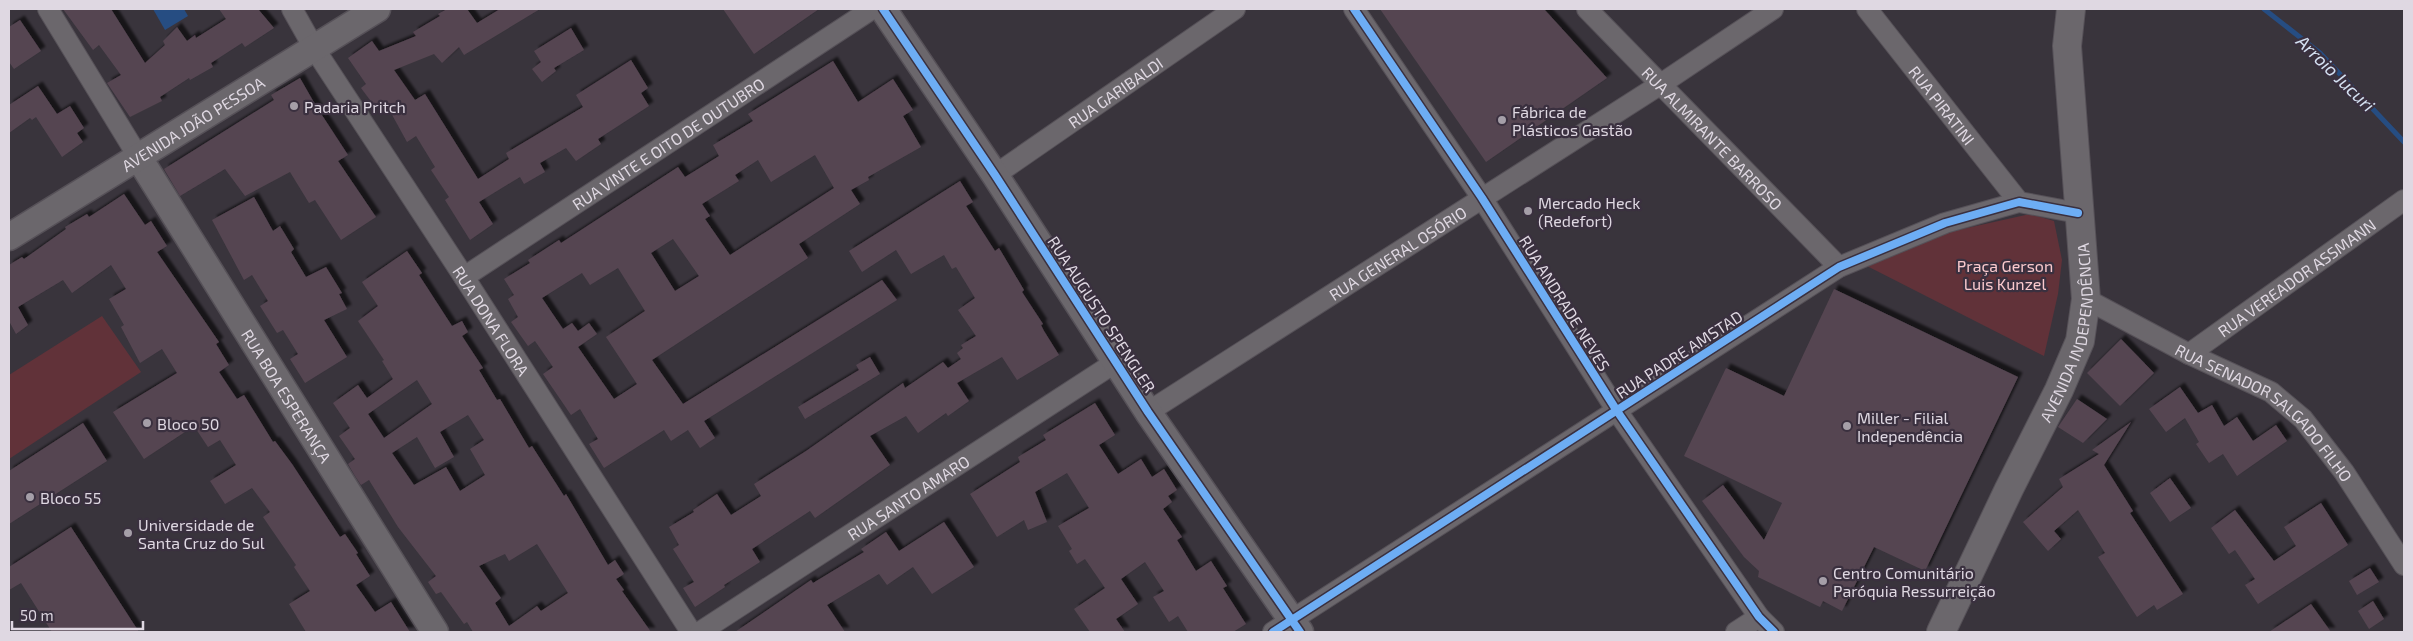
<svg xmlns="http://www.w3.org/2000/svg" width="2413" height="641" viewBox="0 0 2413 641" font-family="'Exo 2',sans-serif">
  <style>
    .green { fill: #613239 }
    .water { fill: #264d82 }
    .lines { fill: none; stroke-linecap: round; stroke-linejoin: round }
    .stream { stroke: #264d82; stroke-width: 5 }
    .building { fill: #554551; fill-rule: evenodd; filter: url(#shadow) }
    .minor-casing { stroke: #565158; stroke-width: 22 }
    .tertiary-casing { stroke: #565158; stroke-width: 29 }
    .secondary-casing { stroke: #565158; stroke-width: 30 }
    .minor { stroke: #6b676c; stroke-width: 20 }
    .tertiary { stroke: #6b676c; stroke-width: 26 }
    .secondary { stroke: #6b676c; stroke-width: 28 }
    .cycleway-casing { stroke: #3a303f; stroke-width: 11 }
    .cycleway { stroke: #6dadf4; stroke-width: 8 }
    .poi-dot { fill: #a59fa8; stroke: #3a303f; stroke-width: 2 }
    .labels { text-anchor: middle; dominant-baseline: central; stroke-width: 4.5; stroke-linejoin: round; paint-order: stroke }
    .street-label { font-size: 16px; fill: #dfd8e2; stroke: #3a303f }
    .poi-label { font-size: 16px; fill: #dfd8e2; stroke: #3a303f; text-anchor: start }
    .park-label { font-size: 16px; fill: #fac9cd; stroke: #3a303f }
    .water-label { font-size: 18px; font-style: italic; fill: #d4e1f2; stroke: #3a303f }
  </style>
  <defs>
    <filter id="shadow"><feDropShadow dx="4.5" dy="-4.5" stdDeviation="1" flood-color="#0009"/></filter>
  </defs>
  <rect width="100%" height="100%" fill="#39343c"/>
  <!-- green -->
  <g class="green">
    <polygon points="2030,214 2054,221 2062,260 2058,294 2044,356 1867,266 1940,234"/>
    <polygon points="102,316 141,372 9,459 9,375"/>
  </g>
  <!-- water -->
  <polygon class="water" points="153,9 184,9 188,16 165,30"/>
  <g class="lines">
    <!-- stream -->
    <polyline class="stream" points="2264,9 2320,53 2404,142"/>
  </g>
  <!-- building -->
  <g class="building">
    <polygon points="63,9 111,9 145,63 165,45 163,41 177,27 187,41 195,35 196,38 226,19 219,9 258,9 274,28 245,47 242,43 211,63 213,67 190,80 189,78 160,97 162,101 130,117 107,83 121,75 99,45 93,50"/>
    <polygon points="447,9 467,9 477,23 500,9 540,9 464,55 459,47 442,63 434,54 394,70 415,100 425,94 478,179 509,159 506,153 583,107 576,95 631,60 648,88 641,93 649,106 598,139 601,144 576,161 566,148 540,163 545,172 524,184 520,177 479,202 493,224 470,240 445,200 449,197 431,170 435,167 416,136 407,142 385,102 376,108 361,88 366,84 348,58 372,41 379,51 416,36 413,32 440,16 438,14"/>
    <polygon points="723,9 819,9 754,54"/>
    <polygon points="1380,9 1544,9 1607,78 1486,162"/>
    <polygon points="20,20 41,51 14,69 9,62 9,27"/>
    <polygon points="571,28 584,50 554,68 556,71 542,82 532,69 541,62 534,51"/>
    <path d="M833,61L858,102L893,79L913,110L903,116L921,147L868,177L869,180L851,190L860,204L799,244L808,258L652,360L683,404L882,280L897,300L704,421L715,438L700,448L688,430L671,441L664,430L604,468L589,444L598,439L580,409L571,415L543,374L553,367L535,341L528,346L511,322L518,317L508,299L514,295L504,279L530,263L528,260L559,240L561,243L678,167L685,177L719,156L713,145L753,121L748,114ZM815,155L834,188L730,255L705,219L710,216L702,204L739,181L735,175L758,160L771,182ZM673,239L699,276L675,291L651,253ZM618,268L645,311L606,337L637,384L614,399L578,347L597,334L589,323L578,331L572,323L563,329L542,298L582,273L590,285Z"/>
    <polygon points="300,78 316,106 348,155 338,161 376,217 341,240 315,200 309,203 290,172 245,196 225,169 180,196 164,169 274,100 271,95"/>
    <polygon points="38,86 57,114 70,106 84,128 77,133 83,142 62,157 36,117 32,120 30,118 9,133 9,105"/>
    <polygon points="960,181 973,202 966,206 995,251 999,248 1024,290 1022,292 1043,324 1041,325 1044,331 1059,355 1017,380 1002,357 957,383 969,401 948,416 946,413 918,433 906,416 870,436 890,465 815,518 810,511 752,549 760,562 724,585 725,587 695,607 683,588 694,582 673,549 679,545 669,527 694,512 693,510 717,494 731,515 761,496 754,484 806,451 903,383 905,388 943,362 948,368 961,359 957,353 963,348 961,345 976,336 958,310 975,298 956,267 952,269 944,255 911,274 896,250 862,272 849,251"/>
    <polygon points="124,194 145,225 151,221 167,246 157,252 219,342 216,344 229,365 219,372 237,399 244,395 273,442 275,441 292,464 340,537 345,534 358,553 356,554 370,576 356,585 375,612 391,602 410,632 306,632 289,604 310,591 294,567 296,565 263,517 270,512 252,488 225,504 210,481 236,465 220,440 208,447 194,426 144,459 113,412 177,373 162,349 140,363 121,327 124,325 109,299 126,289 111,265 72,293 63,280 18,307 28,325 16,334 9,321 9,265 22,257 24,259 66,229 65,227 87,214 89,217"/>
    <polygon points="254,197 273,231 280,226 294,249 291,252 306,277 326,267 342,293 339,294 347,309 324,320 347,357 305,383 290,359 298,354 283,330 277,333 260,306 268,301 252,275 244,280 212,220"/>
    <path d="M407,251L422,273L419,275L452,326L462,321L468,332L462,336L483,368L479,370L497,400L500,399L529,448L532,446L564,496L566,494L608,565L615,560L624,574L616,579L624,590L622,591L651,632H473L467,622L464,624L441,592L436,594L428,582L436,576L398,527L369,480L361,485L355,476L348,464L355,459L339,436L350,428L333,403L358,385L367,398L393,379L382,361L384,360L358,321L378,306L362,282ZM417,380L432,404L384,438L368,414ZM468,415L484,440L470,449L485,475L460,491L446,467L414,485L392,453L417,437L435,468L454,457L440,432ZM537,544L568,593L541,611L537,606L509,626L495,603L501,598L479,566L505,554L509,561Z"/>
    <polygon points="1834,289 2018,377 1925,571 1874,547 1842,611 1823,601 1820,607 1758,577 1759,571 1744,557 1702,501 1723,485 1764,540 1782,503 1684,456 1726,368 1784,396"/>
    <polygon points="2121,339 2154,373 2120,406 2087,373"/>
    <polygon points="870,357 880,374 805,419 798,407 859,370 856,365"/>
    <polygon points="2180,387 2198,413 2212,405 2224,426 2237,417 2253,441 2276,425 2287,441 2237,476 2223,454 2209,463 2196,444 2199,442 2185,418 2166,432 2149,409"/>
    <polygon points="2077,399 2107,419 2083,443 2058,427"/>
    <polygon points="1095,403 1115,435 1099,445 1118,474 1141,459 1152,477 1164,469 1177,490 1168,496 1172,502 1163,509 1182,537 1177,540 1196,571 1211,561 1227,586 1223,588 1246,624 1233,632 1188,632 1178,616 1169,622 1153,597 1164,591 1145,562 1121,579 1138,604 1116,619 1125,632 1090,632 1074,609 1105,588 1085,559 1077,564 1069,551 1072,549 1058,526 1089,508 1067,473 1035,492 1047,522 1028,530 1024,520 997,537 970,494 1020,462 1018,457 1046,440 1043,435"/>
    <polygon points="2131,422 2104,465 2133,511 2130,513 2183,594 2157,610 2154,605 2137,617 2098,557 2105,553 2078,510 2054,531 2061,539 2048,551 2023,522 2063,487 2059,479 2099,454 2092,450"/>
    <polygon points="83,423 107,461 9,524 9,471"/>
    <polygon points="2170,478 2191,508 2170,522 2150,493"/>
    <polygon points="2321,503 2348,545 2258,604 2245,585 2255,579 2235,550 2229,554 2211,528 2235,510 2274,561 2296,546 2284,527"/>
    <polygon points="944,522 974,567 932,594 913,567 887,585 879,574 827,605 845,632 735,632 811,580 813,583 864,552 861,549 886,532 899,551"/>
    <polygon points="71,527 139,632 52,632 21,583 9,590 9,567"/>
    <polygon points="2370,568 2379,582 2357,595 2349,581"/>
    <polygon points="2373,601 2384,619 2369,629 2358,611"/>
    <polygon points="2311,604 2331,632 2269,632"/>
  </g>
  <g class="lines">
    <!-- minor casing -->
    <g class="minor-casing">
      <g id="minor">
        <polyline points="48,9 139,158"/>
        <path id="s1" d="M292,9L314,48L464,277L691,632"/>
        <polyline points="1354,9 1482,198 1617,411 1759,617 1774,632"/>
        <path id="s2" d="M1587,9L1839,267"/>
        <path id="s3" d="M1867,9L2019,202"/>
        <path id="s4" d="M995,175L1235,9"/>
        <path id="s5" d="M464,277L872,9"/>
        <path id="s6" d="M2086,299L2189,354L2271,392L2303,419L2344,472L2404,565"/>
        <path id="s7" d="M2189,354L2404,200"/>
        <path id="s8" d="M1148,412L1661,84L1773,9"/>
        <path id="s9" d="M700,632L1116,362"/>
        <polyline points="1273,632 1839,267 1945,223 2019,202 2078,213"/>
        <polyline points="1736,632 1759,617"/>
      </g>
    </g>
    <!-- tertiary casing -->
    <g class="tertiary-casing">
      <g id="tertiary">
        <polyline points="883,9 995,175 1148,412 1300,632"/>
        <path id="s10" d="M139,158L435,632"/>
        <path id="s11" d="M9,237L377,9"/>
      </g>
    </g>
    <!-- secondary casing -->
    <g class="secondary-casing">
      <g id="secondary">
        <path id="s12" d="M1941,632L2009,489L2059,390L2080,341L2086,299L2067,46L2071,9"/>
      </g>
    </g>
    <!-- minor -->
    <use href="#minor" class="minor"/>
    <!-- tertiary -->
    <use href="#tertiary" class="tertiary"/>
    <!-- secondary -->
    <use href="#secondary" class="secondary"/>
    <!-- cycleway casing -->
    <g class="cycleway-casing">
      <g id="cycleway">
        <polyline points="883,9 995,175 1148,412 1300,632"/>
        <polyline points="1354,9 1482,198 1617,411 1759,617 1774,632"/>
        <polyline points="1273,632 1839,267 1945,223 2019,202 2078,213"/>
      </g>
    </g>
    <!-- cycleway -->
    <use href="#cycleway" class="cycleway"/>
  </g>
  <!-- markers -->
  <g class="poi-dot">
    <circle cx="294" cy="106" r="5"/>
    <circle cx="1502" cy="120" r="5"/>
    <circle cx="1528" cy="211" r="5"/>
    <circle cx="147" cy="423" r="5"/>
    <circle cx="1847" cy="426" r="5"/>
    <circle cx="30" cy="497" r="5"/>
    <circle cx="128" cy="533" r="5"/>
    <circle cx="1823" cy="581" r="5"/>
  </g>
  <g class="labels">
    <!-- street labels -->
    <g class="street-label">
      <text stroke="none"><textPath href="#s4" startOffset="146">RUA GARIBALDI</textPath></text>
      <text stroke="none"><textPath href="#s3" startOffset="122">RUA PIRATINI</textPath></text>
      <text stroke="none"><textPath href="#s11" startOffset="216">AVENIDA JOÃO PESSOA</textPath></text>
      <text stroke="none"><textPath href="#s2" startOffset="180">RUA ALMIRANTE BARROSO</textPath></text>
      <text stroke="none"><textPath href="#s5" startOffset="244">RUA VINTE E OITO DE OUTUBRO</textPath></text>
      <text stroke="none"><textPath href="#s8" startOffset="296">RUA GENERAL OSÓRIO</textPath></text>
      <text stroke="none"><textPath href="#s7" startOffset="132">RUA VEREADOR ASSMANN</textPath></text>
      <text transform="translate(1565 303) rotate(58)">RUA ANDRADE NEVES</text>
      <text transform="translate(1102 314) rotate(57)">RUA AUGUSTO SPENGLER</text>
      <text stroke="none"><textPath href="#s1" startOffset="370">RUA DONA FLORA</textPath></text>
      <text stroke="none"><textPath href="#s12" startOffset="328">AVENIDA INDEPENDÊNCIA</textPath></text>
      <text transform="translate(1679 354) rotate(-33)">RUA PADRE AMSTAD</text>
      <text stroke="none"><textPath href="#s10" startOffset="280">RUA BOA ESPERANÇA</textPath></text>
      <text stroke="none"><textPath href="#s6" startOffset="214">RUA SENADOR SALGADO FILHO</textPath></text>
      <text stroke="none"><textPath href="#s9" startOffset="248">RUA SANTO AMARO</textPath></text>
    </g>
    <!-- poi labels -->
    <g class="poi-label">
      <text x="304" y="106">Padaria Pritch</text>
      <text x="1512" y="111">Fábrica de<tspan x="1512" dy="18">Plásticos Gastão</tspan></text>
      <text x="1538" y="202">Mercado Heck<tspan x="1538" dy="18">(Redefort)</tspan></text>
      <text x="1857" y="417">Miller - Filial<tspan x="1857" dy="18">Independência</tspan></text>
      <text x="157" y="423">Bloco 50</text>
      <text x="40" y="497">Bloco 55</text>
      <text x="138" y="524">Universidade de<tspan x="138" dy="18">Santa Cruz do Sul</tspan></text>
      <text x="1833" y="572">Centro Comunitário<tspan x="1833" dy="18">Paróquia Ressurreição</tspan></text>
    </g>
    <!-- park labels -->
    <g class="park-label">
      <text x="2005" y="265">Praça Gerson<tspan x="2005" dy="18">Luis Kunzel</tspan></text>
    </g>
    <!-- water labels -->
    <g class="water-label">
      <text transform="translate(2336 73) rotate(44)">Arroio Jucuri</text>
    </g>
  </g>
  <!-- border -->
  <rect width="2413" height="641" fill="none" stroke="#dfd8e2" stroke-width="20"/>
  <!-- scale -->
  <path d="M12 621v8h131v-8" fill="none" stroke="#dfd8e2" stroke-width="2.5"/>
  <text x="20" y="621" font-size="15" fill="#dfd8e2" stroke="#3a303f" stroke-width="4" paint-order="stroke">50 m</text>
</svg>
